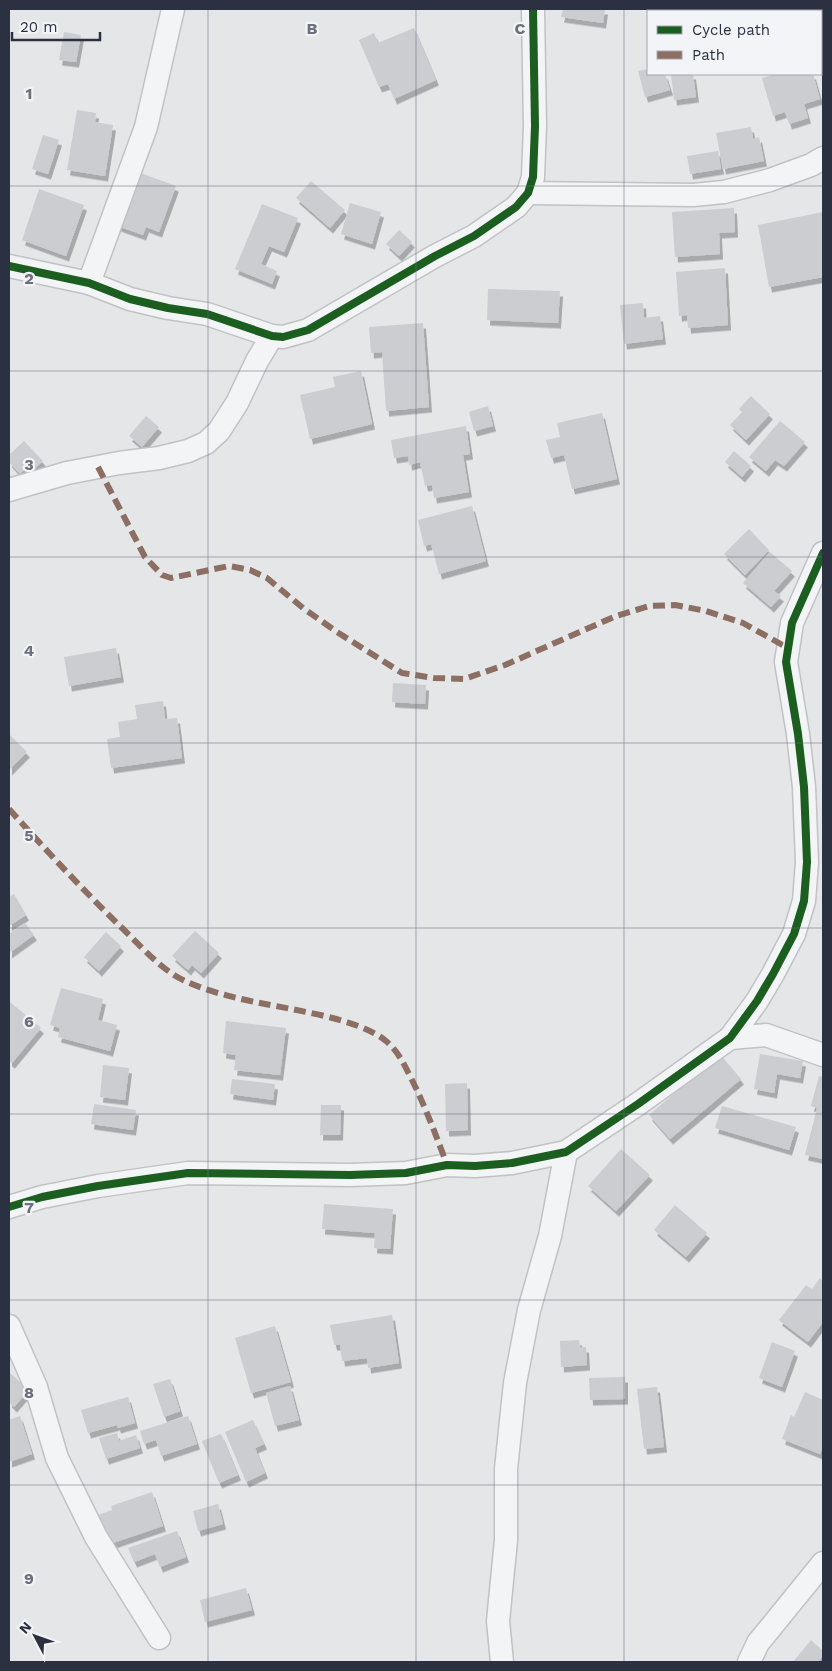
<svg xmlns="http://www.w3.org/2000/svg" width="832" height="1671" viewBox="0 0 832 1671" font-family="'Work Sans',sans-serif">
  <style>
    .building { fill: #cbcdd1; filter: url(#shadow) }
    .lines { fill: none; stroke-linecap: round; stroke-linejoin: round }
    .street-casing { stroke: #c1c2c5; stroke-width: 25 }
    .street { stroke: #f3f4f5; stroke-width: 22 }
    .quiet { stroke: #8d6e63; stroke-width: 6; stroke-dasharray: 12 6; stroke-linecap: butt }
    .cycleway-casing { stroke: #f2f4f7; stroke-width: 11 }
    .cycleway { stroke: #1b5e20; stroke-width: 8 }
    .grid { fill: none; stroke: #6c707b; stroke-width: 1; stroke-opacity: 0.55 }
    .grid-label { font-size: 16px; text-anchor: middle; font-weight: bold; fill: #6c707b; stroke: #f2f4f7; stroke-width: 4.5; stroke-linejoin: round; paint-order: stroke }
  </style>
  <defs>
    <filter id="shadow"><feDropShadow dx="3" dy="5.5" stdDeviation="0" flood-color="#0004"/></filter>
  </defs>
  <rect width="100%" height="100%" fill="#e4e6e8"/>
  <!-- building -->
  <g class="building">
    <polygon points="563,9 605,9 603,23 561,17"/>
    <polygon points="414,28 436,80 394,99 388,84 379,87 359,40 374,33 378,43"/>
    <polygon points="64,32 81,35 76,62 59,60"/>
    <polygon points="648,69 648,74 665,74 670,90 645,97 638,71"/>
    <polygon points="671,74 693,74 696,97 674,100"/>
    <polygon points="775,74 813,74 820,99 804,104 808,118 789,124 785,112 773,116 762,78"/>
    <polygon points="77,110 96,113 95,122 113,125 105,176 67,170"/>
    <polygon points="751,127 753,139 759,137 764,161 723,169 716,133"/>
    <polygon points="43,135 59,140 48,174 32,169"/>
    <polygon points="718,151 721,169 690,174 687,156"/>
    <polygon points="135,171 176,186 159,232 146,227 143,235 115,225"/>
    <polygon points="311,181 345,210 330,228 296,198"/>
    <polygon points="39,189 84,205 66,256 22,240"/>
    <polygon points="350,203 381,212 372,244 341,234"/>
    <polygon points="262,204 298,218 284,252 269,246 261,264 277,271 272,284 235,269"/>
    <polygon points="734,208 735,232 719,233 720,254 675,257 672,212"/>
    <polygon points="823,212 823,277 769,287 758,225"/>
    <polygon points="399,230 412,242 399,256 386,244"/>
    <polygon points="725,268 728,325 688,328 687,315 679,316 676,272"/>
    <polygon points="488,289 560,291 558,323 487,320"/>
    <polygon points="643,303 644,318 660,316 663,339 624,344 620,305"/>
    <polygon points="423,323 429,407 386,411 382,352 371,353 369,327"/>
    <polygon points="361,371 372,424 310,439 300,395 335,387 333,377"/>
    <polygon points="751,396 770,414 746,440 730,425 742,412 739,409"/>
    <polygon points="488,406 493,426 474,431 469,412"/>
    <polygon points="602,413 617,479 572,489 564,455 551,458 546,440 560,437 557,423"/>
    <polygon points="146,416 159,427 142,447 129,436"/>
    <polygon points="780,421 805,442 784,466 775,460 766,471 749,457"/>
    <polygon points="466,426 470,454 463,455 469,492 434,498 432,485 425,486 420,462 409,465 408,456 394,458 391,440"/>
    <polygon points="24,441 43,461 30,473 26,468 20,474 9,462 9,455"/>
    <polygon points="734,451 751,466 742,477 725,462"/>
    <polygon points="472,506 486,561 439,574 431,544 424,546 418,520"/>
    <polygon points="749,529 769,550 745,575 724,554"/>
    <polygon points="770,552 792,571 774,591 781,596 771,607 743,583"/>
    <polygon points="116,648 121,677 69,686 64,657"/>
    <polygon points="393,683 426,685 425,704 392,702"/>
    <polygon points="163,701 165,719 177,718 182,758 111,768 107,739 120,737 118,722 137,719 135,705"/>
    <polygon points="9,734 27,752 9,770"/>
    <polygon points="14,894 26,915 9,926 9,897"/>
    <polygon points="25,923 34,935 9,953 9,934"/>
    <polygon points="195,931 219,953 201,973 192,965 188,970 172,956"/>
    <polygon points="106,932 121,946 99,971 84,957"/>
    <polygon points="61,988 103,999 98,1020 117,1025 110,1051 58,1037 60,1028 50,1025"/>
    <polygon points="10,1002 41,1028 12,1063 9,1061 9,1003"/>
    <polygon points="226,1021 286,1028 280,1075 234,1070 236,1055 223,1053"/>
    <polygon points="720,1054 741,1079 670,1139 649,1115"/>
    <polygon points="760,1054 803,1061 800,1078 777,1074 774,1093 754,1089"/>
    <polygon points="103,1065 129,1068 125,1100 100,1097"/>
    <polygon points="819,1076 823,1077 823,1159 805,1155 817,1108 811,1106"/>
    <polygon points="232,1079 275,1084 273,1100 230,1094"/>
    <polygon points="467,1083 468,1130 446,1131 445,1084"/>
    <polygon points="94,1104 136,1110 133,1130 91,1124"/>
    <polygon points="321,1105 341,1105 340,1135 320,1135"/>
    <polygon points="722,1106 796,1127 789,1150 715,1128"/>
    <polygon points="621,1149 650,1175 616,1211 588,1186"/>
    <polygon points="324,1204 393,1209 390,1249 374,1248 375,1233 322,1229"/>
    <polygon points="675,1205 707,1233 686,1257 654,1230"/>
    <polygon points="820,1278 823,1281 823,1322 808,1342 779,1320 806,1285 812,1289"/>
    <polygon points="392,1315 399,1363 368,1368 367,1358 342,1361 340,1345 334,1345 330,1325"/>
    <polygon points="275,1326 291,1382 251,1393 235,1338"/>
    <polygon points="579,1340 580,1347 586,1347 587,1365 561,1367 560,1341"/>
    <polygon points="772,1342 795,1351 782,1387 759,1378"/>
    <polygon points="9,1372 29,1390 14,1407 9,1402"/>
    <polygon points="625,1377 625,1399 590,1400 589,1378"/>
    <polygon points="170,1379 180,1411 164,1417 153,1384"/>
    <polygon points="290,1386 299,1420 275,1426 266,1393"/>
    <polygon points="657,1387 664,1447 644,1449 637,1389"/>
    <polygon points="805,1392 823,1400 823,1446 820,1454 782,1439 791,1415 794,1417"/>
    <polygon points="128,1397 135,1423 118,1428 117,1425 88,1433 81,1410"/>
    <polygon points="20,1416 32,1454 9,1462 9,1420"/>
    <polygon points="188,1416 197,1444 161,1456 156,1440 144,1444 140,1431"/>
    <polygon points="253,1420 264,1444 255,1448 265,1473 246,1482 225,1432"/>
    <polygon points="117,1433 119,1441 136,1435 140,1448 106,1459 99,1438"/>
    <polygon points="221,1434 238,1475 219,1483 202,1441"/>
    <polygon points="152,1492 163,1526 107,1545 98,1515 112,1510 111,1506"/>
    <polygon points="218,1504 223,1524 198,1531 193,1511"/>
    <polygon points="177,1531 186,1557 160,1567 155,1554 134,1562 128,1548"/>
    <polygon points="246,1588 252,1610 205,1622 200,1600"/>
    <polygon points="811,1640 823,1651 823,1655 818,1662 793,1662"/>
  </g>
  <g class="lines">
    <!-- street casing -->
    <g class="street-casing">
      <g id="street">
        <polyline points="528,193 693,195 724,192 770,180 811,165 823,158"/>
        <polyline points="9,266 89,283 130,299 168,308 207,314 272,336 283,337 308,330 435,256 474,236 516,207 528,193 533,177 535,126 533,9"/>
        <polyline points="89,283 146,127 173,9"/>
        <polyline points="9,490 67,473 119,463 159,458 188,451 206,443 219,431 237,403 257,361 272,336"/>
        <polyline points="730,1038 766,1035 823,1055"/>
        <polyline points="9,1207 42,1197 98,1186 188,1173 350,1175 406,1173 447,1165 475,1166 512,1163 566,1152 638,1104 730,1038 757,1001 773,974 794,934 804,901 807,862 804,787 798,734 786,662 792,623 823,553"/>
        <polyline points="9,1326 36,1387 57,1458 96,1537 159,1638"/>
        <polyline points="502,1662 498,1621 506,1540 506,1469 515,1383 529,1310 550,1236 566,1152"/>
        <polyline points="749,1662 758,1643 823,1563"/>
      </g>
    </g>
    <!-- street -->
    <use href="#street" class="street"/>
    <!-- quiet -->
    <g class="quiet">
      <polyline points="98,467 145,557 162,575 171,578 229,566 250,570 267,578 303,608 337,632 402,673 434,678 464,679 505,665 616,616 649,606 675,605 706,611 743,623 788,648"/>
      <path d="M9,809C45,849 82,889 121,927C138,943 154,962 174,975C196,989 235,998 260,1003C294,1010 360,1019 386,1041C398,1051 404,1064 411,1078C425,1106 436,1135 447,1165"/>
    </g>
    <!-- cycleway casing -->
    <g class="cycleway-casing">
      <g id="cycleway">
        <polyline points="9,266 89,283 130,299 168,308 207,314 272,336 283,337 308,330 435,256 474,236 516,207 528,193 533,177 535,126 533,9"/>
        <polyline points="9,1207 42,1197 98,1186 188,1173 350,1175 406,1173 447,1165 475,1166 512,1163 566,1152 638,1104 730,1038 757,1001 773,974 794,934 804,901 807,862 804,787 798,734 786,662 792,623 823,553"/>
      </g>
    </g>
    <!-- cycleway -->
    <use href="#cycleway" class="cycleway"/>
  </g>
  <!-- grid -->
  <path class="grid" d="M208,9V1662M416,9V1662M624,9V1662M9,186H823M9,371H823M9,557H823M9,743H823M9,928H823M9,1114H823M9,1300H823M9,1485H823"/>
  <g class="grid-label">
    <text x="312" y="34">B</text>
    <text x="520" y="34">C</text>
    <text x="29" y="99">1</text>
    <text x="29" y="284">2</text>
    <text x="29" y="470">3</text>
    <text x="29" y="656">4</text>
    <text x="29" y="841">5</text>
    <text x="29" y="1027">6</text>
    <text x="29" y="1213">7</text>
    <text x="29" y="1398">8</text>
    <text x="29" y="1584">9</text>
  </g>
  <!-- border -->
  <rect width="832" height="1671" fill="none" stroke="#2b3141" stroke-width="20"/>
  <!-- legend -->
  <rect x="647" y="10" width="175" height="65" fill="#f2f4f7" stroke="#a2a6ae"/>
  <rect x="657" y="26" width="25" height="8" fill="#1b5e20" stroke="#a2a6ae"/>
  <text x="692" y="35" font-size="15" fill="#2b3141">Cycle path</text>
  <rect x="657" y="51" width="25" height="8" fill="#8d6e63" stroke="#a2a6ae"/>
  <text x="692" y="60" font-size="15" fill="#2b3141">Path</text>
  <!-- north arrow -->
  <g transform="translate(35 1636) rotate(311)" stroke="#f2f4f7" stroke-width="4" paint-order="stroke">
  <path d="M0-4L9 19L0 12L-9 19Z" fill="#2b3141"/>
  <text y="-8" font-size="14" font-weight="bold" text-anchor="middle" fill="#2b3141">N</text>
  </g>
  <!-- scale -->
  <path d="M12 32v8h88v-8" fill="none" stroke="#2b3141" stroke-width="2.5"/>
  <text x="20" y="32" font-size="15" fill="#2b3141" stroke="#f2f4f7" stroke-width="4" paint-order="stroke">20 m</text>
</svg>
